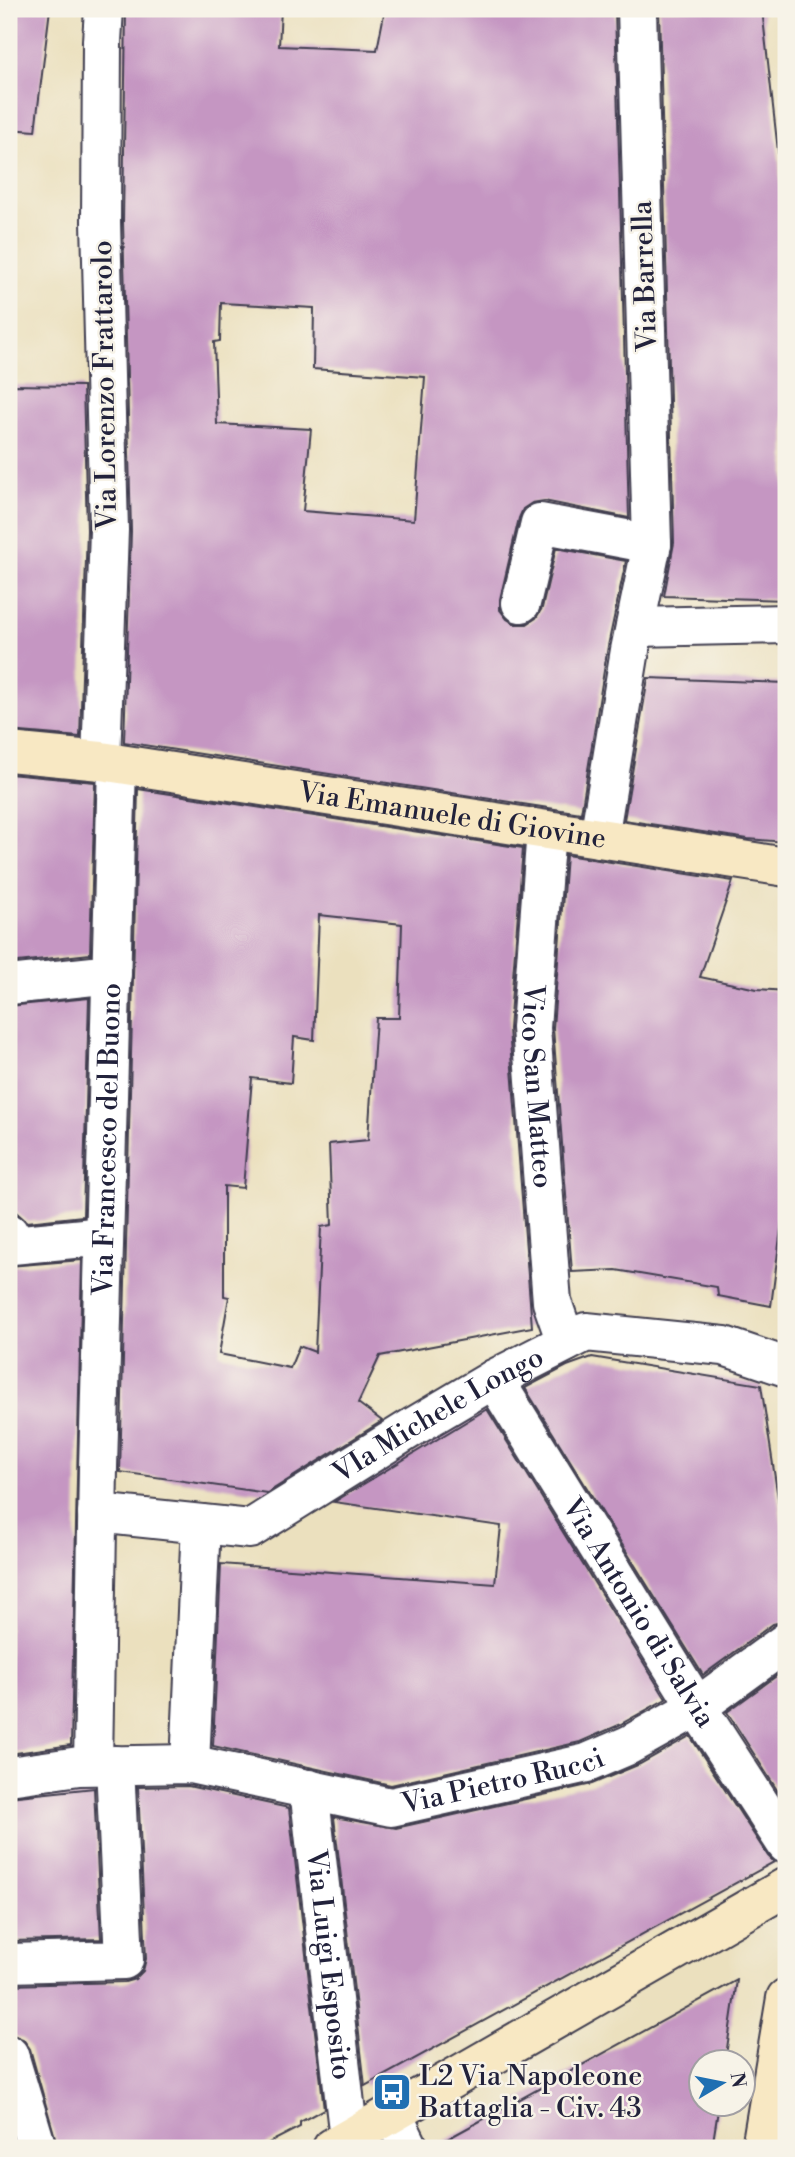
<svg xmlns="http://www.w3.org/2000/svg" width="795" height="2157" viewBox="0 0 795 2157" font-family="'Libre Bodoni',serif">
  <style>
    .building { fill: #c596c2; fill-rule: evenodd }
    .lines { fill: none; stroke-linecap: round; stroke-linejoin: round }
    .street-casing { stroke: #403e4f; stroke-width: 42 }
    .secondary-casing { stroke: #403e4f; stroke-width: 42 }
    .street { stroke: #fff; stroke-width: 38 }
    .secondary { stroke: #f8e8c3; stroke-width: 38 }
    .labels { text-anchor: middle; dominant-baseline: central; stroke-width: 5; stroke-linejoin: round; paint-order: stroke }
    .street-label { font-size: 28px; fill: #22223b; stroke: #f7f3e8 }
    .poi-label { font-size: 28px; fill: #22223b; stroke: #f7f3e8; text-anchor: start }
  </style>
  <rect width="100%" height="100%" fill="#f7f3e8"/>
  <filter id="ink" filterUnits="userSpaceOnUse"><feTurbulence type="fractalNoise" baseFrequency=".0143" numOctaves="2"/><feDisplacementMap in="SourceGraphic" scale="14" xChannelSelector="R" yChannelSelector="G"/><feConvolveMatrix kernelMatrix="1 2 1 2 8 2 1 2 1" color-interpolation-filters="sRGB"/></filter>
  <filter id="wash" filterUnits="userSpaceOnUse"><feTurbulence type="fractalNoise" baseFrequency=".00686" numOctaves="4" result="noise"/><feDisplacementMap in="SourceGraphic" scale="28" xChannelSelector="R" yChannelSelector="G"/><feGaussianBlur stdDeviation="1.57" result="paint"/><feColorMatrix in="noise" values="0 0 0 0 0 0 0 0 0 0 0 0 0 0 0 0 0 1.4 0 .05"/><feComposite in="paint" operator="in"/></filter>
  <g filter="url(#wash)">
    <rect width="100%" height="100%" fill="#ebe0be"/>
    <g id="blocks">
      <!-- building -->
      <g class="building">
        <polygon points="9,9 50,9 35,131 9,129"/>
        <path d="M126,9H281L279,46L377,50L385,9H615L629,518L544,501L532,503L523,509L519,518L500,599V610L507,619L515,624H527L536,618L542,608L556,548L626,561L608,646L581,813L124,742L131,531L123,222ZM221,303L314,308L313,369L425,377L414,520L303,511L311,429L217,424L214,342L220,341Z"/>
        <polygon points="659,9 762,9 779,160 783,231 786,600 664,596 674,543"/>
        <polygon points="9,385 83,386 87,530 80,737 9,731"/>
        <polygon points="648,678 786,683 786,842 748,839 624,820"/>
        <polygon points="9,774 95,782 90,954 9,963"/>
        <path d="M138,789L523,848L509,1029L532,1327L380,1356L358,1403L382,1421L267,1493L120,1472ZM319,915L402,924L399,1018H376L368,1140L329,1144L332,1225L321,1227L315,1352L299,1346L290,1368L219,1354L229,1297L224,1296V1186L243,1188L252,1078L291,1083L294,1037L314,1040Z"/>
        <polygon points="566,855 733,881 700,977 757,989 786,991 786,1190 771,1306 718,1296 717,1287 616,1270 572,1272 553,1028"/>
        <polygon points="89,998 83,1216 27,1222 16,1212 9,1212 9,1006"/>
        <polygon points="82,1260 71,1745 9,1754 9,1266"/>
        <polygon points="592,1357 761,1385 786,1551 786,1621 773,1624 703,1675 525,1388 567,1366"/>
        <polygon points="487,1409 666,1699 619,1725 580,1742 391,1785 213,1746 221,1564 495,1584 501,1526 334,1502"/>
        <polygon points="786,1669 786,1804 727,1712"/>
        <polygon points="690,1736 768,1856 774,1862 365,2086 334,1817 396,1828 592,1784 640,1764"/>
        <polygon points="188,1786 289,1808 324,2109 300,2122 300,2127 259,2148 58,2148 30,2049 23,2039 9,2034 9,1985 125,1982 135,1979 143,1971 146,1959 138,1787"/>
        <polygon points="94,1788 101,1939 9,1941 9,1797"/>
        <polygon points="737,1980 725,2062 701,2062 701,2104 719,2104 712,2148 431,2148"/>
      </g>
    </g>
  </g>
  <g filter="url(#ink)">
    <use href="#blocks" fill-opacity="0" stroke="#403e4f" stroke-width="2"/>
    <g class="lines">
      <!-- street casing -->
      <g class="street-casing">
        <g id="street">
          <polyline points="521,603 540,523 652,544"/>
          <polyline points="635,627 786,624"/>
          <polyline points="101,761 109,530 101,222 102,41 104,9"/>
          <path id="s1" d="M546,830L531,1028L552,1302L566,1342"/>
          <polyline points="599,838 630,650 652,544 637,9"/>
          <polyline points="9,985 112,974"/>
          <polyline points="9,1233 12,1245 104,1236"/>
          <path id="s2" d="M494,1379L697,1707L786,1844"/>
          <path id="s3" d="M97,1513L250,1529L413,1427L494,1379L586,1332L724,1346L786,1367"/>
          <polyline points="190,1764 201,1524"/>
          <path id="s4" d="M93,1765L98,1468L117,764"/>
          <path id="s5" d="M9,1776L79,1766L190,1764L391,1807L587,1763L629,1745L697,1707L786,1642"/>
          <path id="s6" d="M309,1789L349,2139"/>
          <polyline points="9,1963 124,1960 115,1765"/>
          <polyline points="9,2055 37,2148"/>
          <polyline points="393,2115 409,2148"/>
        </g>
      </g>
      <!-- secondary casing -->
      <g class="secondary-casing">
        <g id="secondary">
          <path id="s7" d="M9,752L101,761L786,867"/>
          <polyline points="332,2148 786,1887"/>
          <polyline points="761,2148 786,1998"/>
        </g>
      </g>
      <!-- street -->
      <use href="#street" class="street"/>
      <!-- secondary -->
      <use href="#secondary" class="secondary"/>
    </g>
  </g>
  <!-- icons -->
  <defs>
    <g id="bus-square" transform="scale(2.0125)"><rect x="-9" y="-9" width="18" height="18" rx="4" fill="#1f6fb2" stroke="#f7f3e8"/><path d="M-5-6H5V4H4V6H2V4H-2V6H-4V4H-5ZM-3.5-4V0h7V-4ZM-3.5 1.2v1.5H-2V1.2ZM2 1.2v1.5H3.5V1.2Z" fill="#fff"/></g>
  </defs>
  <g fill-rule="evenodd">
    <use href="#bus-square" x="392" y="2092"/>
  </g>
  <g class="labels">
    <!-- street labels -->
    <g class="street-label">
      <text transform="translate(645 276) rotate(-92)">Via Barrella</text>
      <text transform="translate(105 385) rotate(-91)">Via Lorenzo Frattarolo</text>
      <text stroke="none"><textPath href="#s7" startOffset="448">Via Emanuele di Giovine</textPath></text>
      <text stroke="none"><textPath href="#s1" startOffset="257">Vico San Matteo</textPath></text>
      <text stroke="none"><textPath href="#s4" startOffset="626">Via Francesco del Buono</textPath></text>
      <text stroke="none"><textPath href="#s3" startOffset="374">VIa Michele Longo</textPath></text>
      <text stroke="none"><textPath href="#s2" startOffset="275">Via Antonio di Salvia</textPath></text>
      <text stroke="none"><textPath href="#s5" startOffset="502">Via Pietro Rucci</textPath></text>
      <text stroke="none"><textPath href="#s6" startOffset="177">Via Luigi Esposito</textPath></text>
    </g>
    <!-- poi labels -->
    <g class="poi-label">
      <text x="419" y="2076">L2 Via Napoleone<tspan x="419" dy="32">Battaglia - Civ. 43</tspan></text>
    </g>
  </g>
  <!-- margin -->
  <rect width="795" height="2157" fill="none" stroke="#f7f3e8" stroke-width="35"/>
  <!-- north arrow -->
  <g transform="translate(722 2083) rotate(80)"><circle r="33" fill="#f7f3e8" stroke="#a29fa3" stroke-width="2"/>
  <path d="M0-5L12 26L0 18L-12 26Z" fill="#1f6fb2"/>
  <text y="-10" font-size="19" font-weight="bold" text-anchor="middle" fill="#22223b">N</text>
  </g>
</svg>
